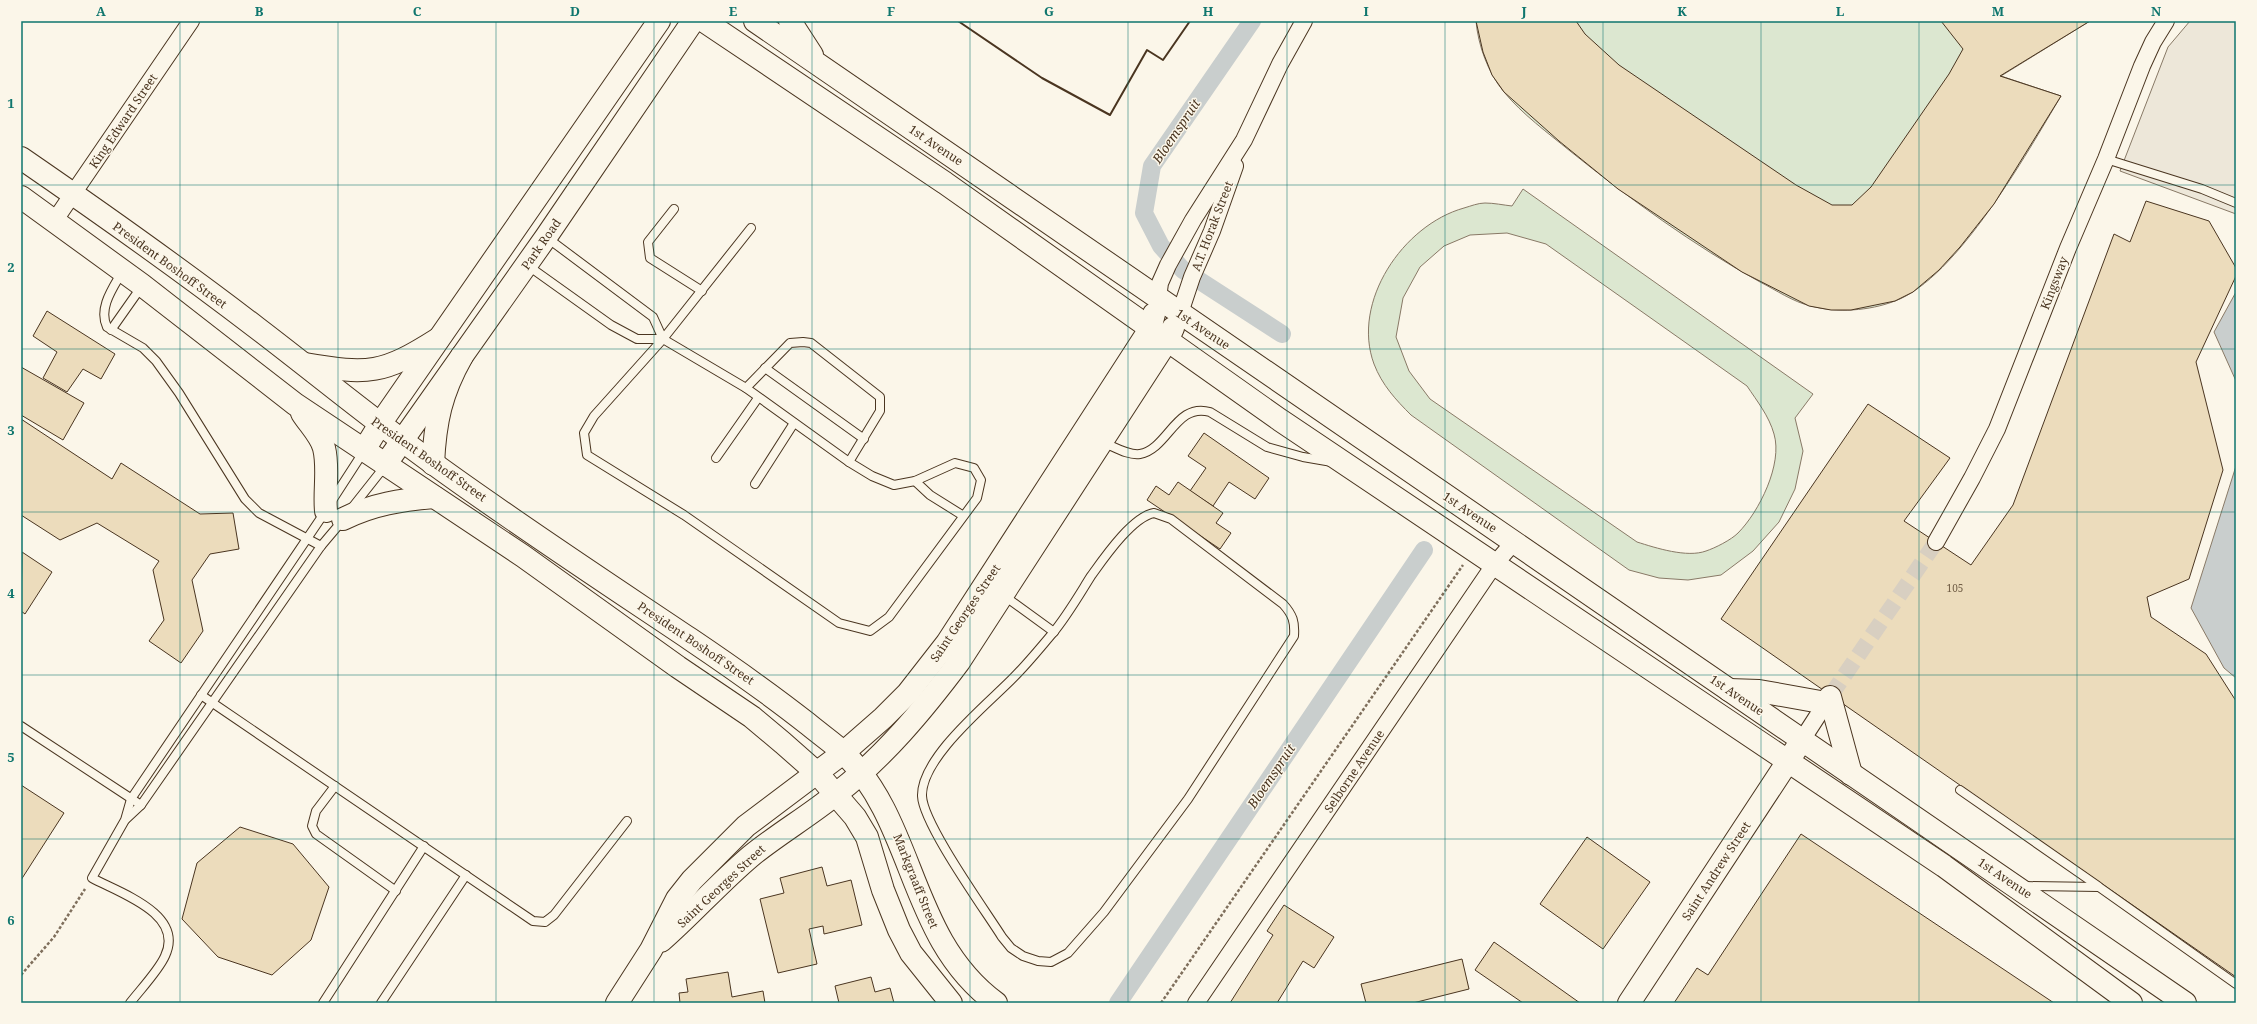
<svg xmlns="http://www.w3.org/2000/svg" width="2257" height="1024" viewBox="0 0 2257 1024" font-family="'Noto Serif',serif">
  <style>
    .green { fill: #dce7d0; stroke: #887966; fill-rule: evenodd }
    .parking { fill: #ede7d9; stroke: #887966 }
    .water { fill: #c9cecd; stroke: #887966 }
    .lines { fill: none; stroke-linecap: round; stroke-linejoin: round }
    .canal { stroke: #c9cecd; stroke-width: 18 }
    .building { fill: #ecdcbc; stroke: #4a3520 }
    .street-tunnel { stroke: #d8cfc1; stroke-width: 16; stroke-dasharray: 16 8; stroke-linecap: butt }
    .lane-casing { stroke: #4a3520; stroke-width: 10 }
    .street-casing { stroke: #4a3520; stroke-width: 18 }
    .secondary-casing { stroke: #4a3520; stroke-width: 24 }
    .primary-casing { stroke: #4a3520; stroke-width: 24 }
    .path { stroke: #7f6f5c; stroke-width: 2.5; stroke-dasharray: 3 2; stroke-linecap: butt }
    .lane { stroke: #fbf6e9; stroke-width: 8 }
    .street { stroke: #fbf6e9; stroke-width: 16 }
    .secondary { stroke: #fbf6e9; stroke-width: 22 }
    .primary { stroke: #fbf6e9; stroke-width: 22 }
    .wall { stroke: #4a3520; stroke-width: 2 }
    .grid { fill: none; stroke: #0f766e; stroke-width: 1; stroke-opacity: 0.55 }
    .labels { text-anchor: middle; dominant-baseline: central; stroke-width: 3; stroke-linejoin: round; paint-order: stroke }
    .number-label { font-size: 10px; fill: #725f47 }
    .street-label { font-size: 12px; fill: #4a3520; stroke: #fbf6e9 }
    .water-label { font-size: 13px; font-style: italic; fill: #4a3520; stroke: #fbf6e9 }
    .neatline { fill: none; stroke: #0f766e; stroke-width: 1.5 }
    .grid-label { font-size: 13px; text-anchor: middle; font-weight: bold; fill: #0f766e }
  </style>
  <rect width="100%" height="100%" fill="#fbf6e9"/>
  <!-- green -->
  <g class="green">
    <path d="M1476,21H2090L2001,76L2061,96C2027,153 1957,278 1895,301C1869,311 1837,313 1811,306C1793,302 1776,290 1760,282C1693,245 1630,199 1570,151C1548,133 1522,114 1504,92C1488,73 1478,45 1476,21Z"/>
    <path d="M1523,189L1813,394L1795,418L1803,451L1795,489L1779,522L1753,551L1721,575L1688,580L1659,578L1629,570L1411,415C1396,400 1382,385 1374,364C1351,302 1403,225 1464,208C1471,206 1478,203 1485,203C1494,203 1503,205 1512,206ZM1507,233L1546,244L1747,386C1757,401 1769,416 1774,434C1783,464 1759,512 1738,533C1731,540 1715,548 1706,551C1687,558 1656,548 1637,542L1430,399L1409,371L1396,337L1403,298L1420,267L1444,246L1470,235Z"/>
  </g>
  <!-- parking -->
  <polygon class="parking" points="2190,21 2236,21 2236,214 2120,171 2168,47"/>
  <!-- water -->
  <g class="water">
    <polygon points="2236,292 2236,381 2214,332"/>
    <polygon points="2236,466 2236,678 2224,668 2191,608"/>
  </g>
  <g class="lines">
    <!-- canal -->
    <g class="canal">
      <polyline points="1252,21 1152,166 1144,213 1161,246 1183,270 1282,334"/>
      <polyline points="1118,1003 1424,550"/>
    </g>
  </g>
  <!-- building -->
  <g class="building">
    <polygon points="1476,21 1576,21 1585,34 1619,65 1796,185 1832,205 1852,205 1871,187 1949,74 1963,49 1941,21 2090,21 2000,76 2061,96 1994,204 1960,247 1939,270 1913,292 1895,301 1851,310 1831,310 1809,306 1742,272 1618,189 1559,141 1504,92 1492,75 1483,52"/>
    <polygon points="2146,201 2209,221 2236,268 2236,276 2196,362 2223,470 2189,579 2147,597 2151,617 2206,654 2236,701 2236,977 1721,619 1868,404 1950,458 1904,521 1971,565 2013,505 2114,234 2130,242"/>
    <polygon points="47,311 115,354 101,379 83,369 67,392 43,378 57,352 33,336"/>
    <polygon points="21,367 84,403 63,440 21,415"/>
    <polygon points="21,419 112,479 121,463 200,514 233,513 239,549 210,554 192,580 203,631 181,663 149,641 164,620 153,570 159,561 97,523 60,540 21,515"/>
    <polygon points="1204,433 1269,478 1255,499 1229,482 1213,506 1190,491 1206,468 1188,456"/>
    <polygon points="1178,482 1223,513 1216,523 1231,533 1220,549 1147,500 1156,486 1169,495"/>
    <polygon points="22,552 52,572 25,614 21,611"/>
    <polygon points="21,785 64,813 21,880"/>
    <polygon points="240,827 293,844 329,887 311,940 272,975 218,957 182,919 197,863"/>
    <polygon points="1801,834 2054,1003 1674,1003 1697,968 1708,975"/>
    <polygon points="1587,837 1650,882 1603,949 1540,904"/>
    <polygon points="822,867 827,886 851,880 862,925 824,934 823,926 809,929 817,964 778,973 760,899 784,893 780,878"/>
    <polygon points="1284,905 1334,937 1314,968 1303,961 1277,1003 1230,1003 1273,935 1267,931"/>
    <polygon points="1494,942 1580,1003 1523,1003 1475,970"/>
    <polygon points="1462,959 1469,989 1413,1003 1366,1003 1361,984"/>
    <polygon points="728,972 732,997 763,991 765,1003 680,1003 679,993 688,992 686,979"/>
    <polygon points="871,977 875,992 890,988 894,1003 839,1003 835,986"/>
  </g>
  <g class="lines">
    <!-- street-tunnel -->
    <polyline class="street-tunnel" points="1831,695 1936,542"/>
    <!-- lane casing -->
    <g class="lane-casing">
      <g id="lane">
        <polyline points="2106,159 2202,189 2236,203"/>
        <polyline points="674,209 648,242 650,258 702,291"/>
        <polyline points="546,237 653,317 663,339"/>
        <polyline points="527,265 611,325 637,339 663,339 746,388 849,462 872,476 894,485 915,481 955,463 974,468 981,480 977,498 889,617 870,631 839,623 684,515 587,455 584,433 594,416 663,339 751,228"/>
        <path d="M122,272C113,288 98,308 107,327L143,348L156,361L179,393L245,499L259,513L321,546"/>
        <polyline points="111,330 142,286"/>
        <polyline points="765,368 864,439"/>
        <polyline points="746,388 790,343 803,342 811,343 880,397 880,411 849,462"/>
        <path d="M1102,442C1113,446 1128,456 1140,454C1168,449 1176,402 1210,412L1267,447L1303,457L1332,462"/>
        <polyline points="716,458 758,398"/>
        <polyline points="915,481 930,495 962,515"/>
        <polyline points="755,484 794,423"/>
        <polyline points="331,502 364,451"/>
        <polyline points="351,509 385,466"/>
        <path d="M1154,513L1171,519L1283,604C1293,615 1295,622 1294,636L1188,799L1104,912L1068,953L1051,962L1038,961L1023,956L1011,948L1002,937C985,910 923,824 922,796C921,757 989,703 1014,677C1028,663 1040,648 1052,634C1067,616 1079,595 1091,576C1104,558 1132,517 1154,513Z"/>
        <polyline points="1003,595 1054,632"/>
        <polyline points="201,695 533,921 545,922 554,915 627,821"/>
        <polyline points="21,726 141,805"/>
        <polyline points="335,786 316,811 312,826 316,834 396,891"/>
        <polyline points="1960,790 2098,886"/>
        <polyline points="126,819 141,805 321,546 343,520"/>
        <polyline points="2024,886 2099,887 2236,984"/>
        <path d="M130,1003C140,990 159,970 165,956C185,914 120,893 92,878L125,820L131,799L325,512"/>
        <polyline points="323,1003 424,846"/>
        <polyline points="381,1003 466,875"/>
      </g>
    </g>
    <!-- street casing -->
    <g class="street-casing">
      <g id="street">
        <polyline points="55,220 191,21"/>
        <polyline points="1158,298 1160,283 1168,265 1193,220 1244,140 1280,64 1304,21"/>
        <polyline points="1180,313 1192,277 1212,231 1235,166"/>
        <polyline points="1936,542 1972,478 1997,429 2068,248 2106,159 2142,66 2153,42 2166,21"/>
        <polyline points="1802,740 1831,695"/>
        <polyline points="1196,1003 1494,565 1514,542"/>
      </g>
    </g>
    <!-- secondary casing -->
    <g class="secondary-casing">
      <g id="secondary">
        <polyline points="704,21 945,183 1280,420 1944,866 2131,1003"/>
        <polyline points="755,21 2185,1003"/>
        <polyline points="790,21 812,55"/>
        <polyline points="364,450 380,424 659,21"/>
        <polyline points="385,465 546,237 693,21"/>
        <polyline points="1729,690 1759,691 1826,703"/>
        <polyline points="1830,697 1851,774"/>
        <path d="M661,941C692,914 719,883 751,856C778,834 809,816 836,794C884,757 923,710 959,662L1167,341L1173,328"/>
        <polyline points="617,1003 651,950 677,899 692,880 746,826 843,753 883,718 908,693 947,643 1150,329 1154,314"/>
        <polyline points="1629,1003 1796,749"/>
      </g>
    </g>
    <!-- primary casing -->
    <g class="primary-casing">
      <g id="primary">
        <path d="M21,158C101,213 180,269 257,328C316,373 374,421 434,464C518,525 605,582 690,639C730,666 770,694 808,724C820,734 833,743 844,753C917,826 908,938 996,1003"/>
        <polyline points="21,197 142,285 295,404 523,556 678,667 752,717 783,743 817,773 855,817 867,837 883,890 899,930 911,953 951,1003"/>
        <path d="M305,364C369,375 383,374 438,339"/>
        <path d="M302,413C309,424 321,436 324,448C329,467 324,491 326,511"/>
        <path d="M433,464C435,422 441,393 462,356"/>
        <path d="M343,519C373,504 401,500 434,497"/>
      </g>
    </g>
    <!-- path -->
    <g class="path">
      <polyline points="21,975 54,937 85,889"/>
      <polyline points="1161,1003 1463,565"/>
    </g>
    <!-- lane -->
    <use href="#lane" class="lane"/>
    <!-- street -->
    <use href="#street" class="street"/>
    <!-- secondary -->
    <use href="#secondary" class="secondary"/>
    <!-- primary -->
    <use href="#primary" class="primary"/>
    <!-- wall -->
    <polyline class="wall" points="958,21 1042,78 1110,115 1147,50 1163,60 1190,21"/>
  </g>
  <!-- grid -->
  <path class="grid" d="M180,21V1003M338,21V1003M496,21V1003M654,21V1003M812,21V1003M970,21V1003M1128,21V1003M1287,21V1003M1445,21V1003M1603,21V1003M1761,21V1003M1919,21V1003M2077,21V1003M21,185H2236M21,349H2236M21,512H2236M21,675H2236M21,839H2236"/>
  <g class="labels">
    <!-- number labels -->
    <g class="number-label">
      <text x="1955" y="588">105</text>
    </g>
    <!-- street labels -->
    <g class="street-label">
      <text transform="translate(123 121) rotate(-56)">King Edward Street</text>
      <text transform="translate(936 145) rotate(34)">1st Avenue</text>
      <text transform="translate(1212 226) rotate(-69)">A.T. Horak Street</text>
      <text transform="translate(541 244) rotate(-55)">Park Road</text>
      <text transform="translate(170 265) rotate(36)">President Boshoff Street</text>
      <text transform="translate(2054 283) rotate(-69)">Kingsway</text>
      <text transform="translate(1203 329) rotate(34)">1st Avenue</text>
      <text transform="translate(429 459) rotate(35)">President Boshoff Street</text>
      <text transform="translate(1470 512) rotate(34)">1st Avenue</text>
      <text transform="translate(965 613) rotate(-56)">Saint Georges Street</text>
      <text transform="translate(696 643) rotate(34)">President Boshoff Street</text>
      <text transform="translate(1737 695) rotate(34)">1st Avenue</text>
      <text transform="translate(1354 771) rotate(-56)">Selborne Avenue</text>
      <text transform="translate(1716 871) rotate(-57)">Saint Andrew Street</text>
      <text transform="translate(2005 878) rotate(34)">1st Avenue</text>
      <text transform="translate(916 881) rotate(68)">Markgraaff Street</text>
      <text transform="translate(721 886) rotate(-43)">Saint Georges Street</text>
    </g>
    <!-- water labels -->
    <g class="water-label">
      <text transform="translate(1176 131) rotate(-56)">Bloemspruit</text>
      <text transform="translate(1271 776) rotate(-56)">Bloemspruit</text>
    </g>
  </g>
  <!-- border -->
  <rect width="2257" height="1024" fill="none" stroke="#fbf6e9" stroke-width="44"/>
  <rect x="22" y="22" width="2213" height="980" class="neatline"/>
  <g class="grid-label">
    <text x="101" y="16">A</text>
    <text x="259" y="16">B</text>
    <text x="417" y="16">C</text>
    <text x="575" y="16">D</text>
    <text x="733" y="16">E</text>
    <text x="891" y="16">F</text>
    <text x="1049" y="16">G</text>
    <text x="1208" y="16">H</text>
    <text x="1366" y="16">I</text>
    <text x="1524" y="16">J</text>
    <text x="1682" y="16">K</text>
    <text x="1840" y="16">L</text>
    <text x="1998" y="16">M</text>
    <text x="2156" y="16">N</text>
    <text x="11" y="108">1</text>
    <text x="11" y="272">2</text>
    <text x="11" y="435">3</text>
    <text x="11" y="598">4</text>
    <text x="11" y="762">5</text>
    <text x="11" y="925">6</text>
  </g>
</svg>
